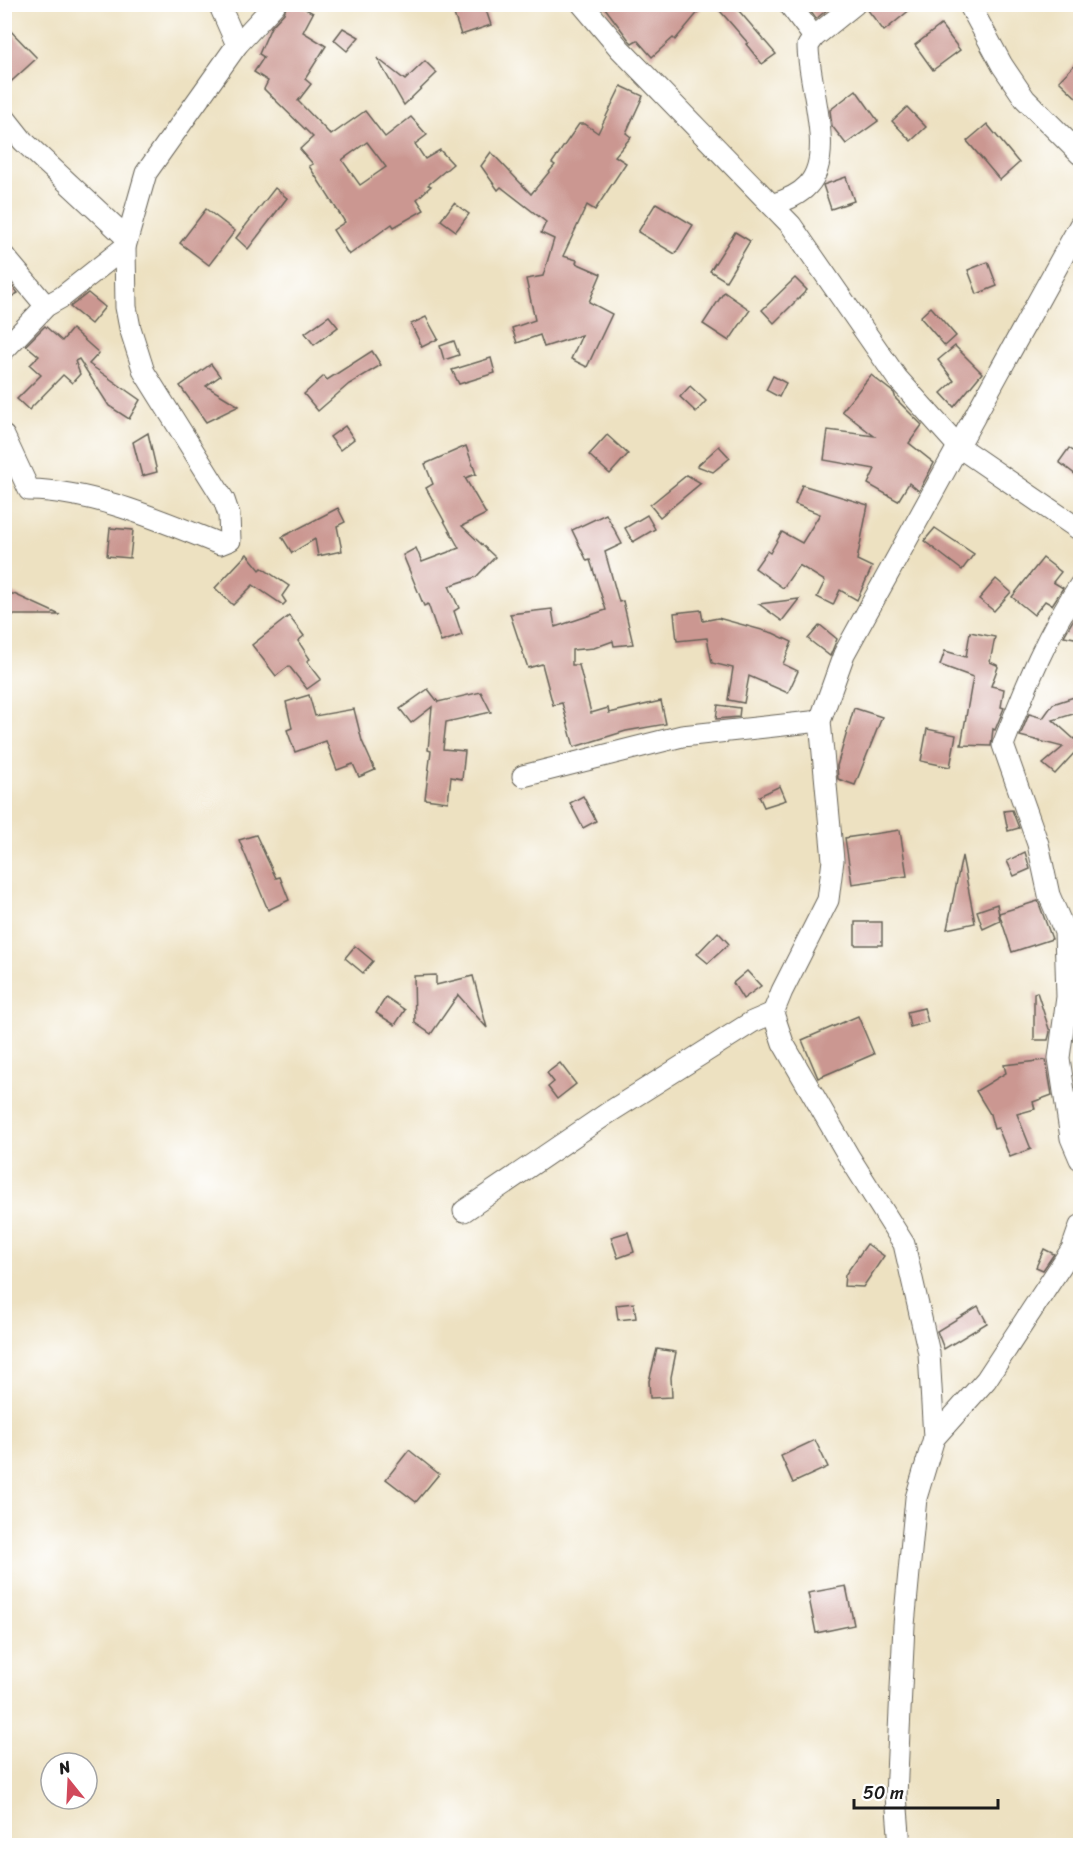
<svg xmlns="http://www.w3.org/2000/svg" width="1085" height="1850" viewBox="0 0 1085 1850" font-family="Sriracha,sans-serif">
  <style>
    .building { fill: #cb9791; fill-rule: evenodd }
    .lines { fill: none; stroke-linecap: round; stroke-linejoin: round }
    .minor-casing { stroke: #656156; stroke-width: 23 }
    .minor { stroke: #fff; stroke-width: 21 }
  </style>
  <rect width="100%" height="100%" fill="#fff"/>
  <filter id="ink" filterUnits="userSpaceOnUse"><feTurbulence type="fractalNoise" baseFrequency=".0167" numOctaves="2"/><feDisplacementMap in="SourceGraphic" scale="12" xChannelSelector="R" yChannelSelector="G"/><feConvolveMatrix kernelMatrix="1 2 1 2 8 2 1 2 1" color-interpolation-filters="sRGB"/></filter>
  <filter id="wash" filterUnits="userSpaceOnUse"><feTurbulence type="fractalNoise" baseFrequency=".008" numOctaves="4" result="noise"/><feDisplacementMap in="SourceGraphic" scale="24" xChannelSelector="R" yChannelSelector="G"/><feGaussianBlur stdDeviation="1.35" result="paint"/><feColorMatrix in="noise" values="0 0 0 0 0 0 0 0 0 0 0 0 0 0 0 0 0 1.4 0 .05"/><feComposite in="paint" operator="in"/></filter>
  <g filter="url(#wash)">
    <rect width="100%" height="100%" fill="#ede1c1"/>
    <g id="blocks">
      <!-- building -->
      <g class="building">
        <path d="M287,4H297L313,13L303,32L326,46L305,79L311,84L298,101L331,135L365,111L385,137L411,117L427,135L415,144L425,159L440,150L453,164L428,185L431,186L417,199L424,210L394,227L392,224L349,255L333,230L345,222L309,166L313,164L300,149L313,137L264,89L268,81L254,72L264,57L259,54L271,27L284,13ZM367,142L386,167L360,185L342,160Z"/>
        <polygon points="473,4 484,4 491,25 461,35 453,11"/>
        <polygon points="602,4 705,4 675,40 673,38 652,57 637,40 632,43 629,40"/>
        <polygon points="714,4 733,4 776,54 762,64 746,44 748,43"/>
        <polygon points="805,4 827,4 829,8 816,19"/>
        <polygon points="867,4 917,4 884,31 867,9"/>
        <polygon points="4,24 37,58 4,88"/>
        <polygon points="941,25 960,50 933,70 915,45"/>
        <polygon points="343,28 359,37 347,51 334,40"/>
        <polygon points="377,58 405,80 425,61 437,73 404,105"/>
        <polygon points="1080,59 1080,101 1059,81"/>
        <polygon points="621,86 643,96 626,133 631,137 615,156 626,163 595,210 587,205 563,256 577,260 576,263 601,274 589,302 612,314 587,367 571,359 582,335 544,347 540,335 517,343 512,328 535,320 526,279 543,276 554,239 541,233 546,222 501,187 498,190 481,166 491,152 531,194 555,165 552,163 579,124 585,124 598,133"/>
        <polygon points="856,90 878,121 846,144 832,126 830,110"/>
        <polygon points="907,107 926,127 911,141 892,121"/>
        <polygon points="987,124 1019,163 1000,180 967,141"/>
        <polygon points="846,177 854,201 831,209 823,185"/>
        <polygon points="275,188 287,198 248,249 236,238"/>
        <polygon points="454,203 469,214 456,231 441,220"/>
        <polygon points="656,203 693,225 675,254 638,232"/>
        <polygon points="206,209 235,231 209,265 180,243"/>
        <polygon points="735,232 750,241 726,281 710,271"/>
        <polygon points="988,262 997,286 977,294 968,270"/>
        <polygon points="795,278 807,290 774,323 762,310"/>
        <polygon points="7,280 18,293 11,297 4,287"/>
        <polygon points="724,292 750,310 729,341 703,324"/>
        <polygon points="88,293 105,307 91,324 70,307"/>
        <polygon points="931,307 956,336 945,346 920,317"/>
        <polygon points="329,316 338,327 314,345 305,333"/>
        <polygon points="426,317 438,339 422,347 411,324"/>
        <polygon points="45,326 62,341 72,329 99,353 89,364 140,400 129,419 109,406 79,359 75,361 80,374 72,383 63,375 29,410 17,399 41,375 30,365 39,356 26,345"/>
        <polygon points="454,341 459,355 444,360 440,346"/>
        <polygon points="955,346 982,373 954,407 941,393 954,381 938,360"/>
        <polygon points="372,351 381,365 349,384 318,411 304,394 324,376 327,380"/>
        <polygon points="491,358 495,373 459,384 452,370"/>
        <polygon points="211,364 220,376 206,386 239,406 206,422 180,386"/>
        <polygon points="871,375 894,393 896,399 922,425 909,443 934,463 919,491 909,483 898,501 868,484 875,469 824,460 828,430 874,436 842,411"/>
        <polygon points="773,376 786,383 779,397 766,390"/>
        <polygon points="690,386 706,401 696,412 680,397"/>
        <polygon points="345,426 354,439 340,450 330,437"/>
        <polygon points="148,433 157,472 142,476 133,442"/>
        <polygon points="607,435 628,454 610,474 589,455"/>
        <polygon points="466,446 476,474 465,478 486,514 462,526 495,557 476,577 449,586 459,608 454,611 462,635 441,642 428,604 424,606 403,555 416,548 422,562 459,548 426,488 433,484 425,464"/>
        <polygon points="719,446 730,458 713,472 697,466"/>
        <polygon points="1069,448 1080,456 1080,478 1059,462"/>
        <polygon points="687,475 701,483 660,517 650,505"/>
        <polygon points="802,485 868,505 857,560 872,567 857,600 840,590 833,605 817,597 825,581 799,565 783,588 755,568 767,551 770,553 782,532 802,543 820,514 795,504"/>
        <polygon points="338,508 345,522 337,526 342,551 318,556 315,539 292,553 282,537"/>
        <polygon points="606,514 622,544 605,552 619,602 623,601 633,644 614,646 613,641 594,648 572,650 572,665 579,665 591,713 608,708 609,713 661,701 666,724 626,731 574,747 562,703 553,705 542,664 528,668 510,614 552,609 555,627 606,610 590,560 587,561 572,530"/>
        <polygon points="647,515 655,529 633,542 625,528"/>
        <polygon points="110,528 133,530 130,558 107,556"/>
        <polygon points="935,528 974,554 962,570 924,541"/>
        <polygon points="247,554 260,570 262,568 289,586 282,596 286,602 283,605 253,585 233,605 215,588"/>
        <polygon points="1043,558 1061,572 1053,582 1063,588 1052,605 1045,601 1034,615 1012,597"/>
        <polygon points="996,579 1011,592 994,611 979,599"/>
        <polygon points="4,594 14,594 60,615 4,615"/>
        <polygon points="799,599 782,621 759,604"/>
        <polygon points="1080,608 1080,639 1064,636"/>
        <polygon points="701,610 703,621 718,618 773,633 792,642 783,664 798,671 788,693 749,676 744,703 728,700 733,668 712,663 707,638 677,641 674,613"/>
        <polygon points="289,616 304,636 298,641 310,659 307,661 321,679 307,689 289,666 276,676 252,645"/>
        <polygon points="820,625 837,639 830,656 808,639"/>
        <polygon points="970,632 995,637 990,662 997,665 998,667 991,686 1004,689 1001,707 1004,708 995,730 993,729 991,746 961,745 973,677 940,665 945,651 966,657"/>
        <polygon points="428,689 438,702 481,692 491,712 446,722 443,749 465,751 462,779 451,777 448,802 425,799 431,751 428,750 432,707 411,723 400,709"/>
        <polygon points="309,695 315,716 354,709 362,741 375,770 359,777 353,764 337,770 326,741 295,752 287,730 292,728 286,702"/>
        <polygon points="1080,695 1080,712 1053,720 1074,739 1078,736 1080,739 1080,752 1076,751 1055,774 1043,764 1063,747 1020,736 1029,714 1043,718 1053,704"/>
        <polygon points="718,705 740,708 739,717 716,719"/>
        <polygon points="854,708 882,717 855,785 838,779 837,766"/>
        <polygon points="927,729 956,735 950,767 921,761"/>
        <polygon points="780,786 786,800 764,807 759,796"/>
        <polygon points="583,796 596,821 583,828 570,803"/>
        <polygon points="1012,810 1019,828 1008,831 1004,811"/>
        <polygon points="900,830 907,876 852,884 845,838"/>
        <polygon points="256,835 276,878 280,877 289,900 268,910 239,840"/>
        <polygon points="1025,852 1030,869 1014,876 1007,861"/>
        <polygon points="962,856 975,923 947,929"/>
        <polygon points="1038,901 1052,939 1012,952 999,913"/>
        <polygon points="997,904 1000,921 983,929 977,911"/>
        <rect x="855" y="922" width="27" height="23"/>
        <polygon points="718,932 729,944 708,963 697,954"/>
        <polygon points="355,946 373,961 363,973 345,958"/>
        <polygon points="747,971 761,986 743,999 733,983"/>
        <polygon points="436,975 436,985 473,976 487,1028 458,995 431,1034 415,1023 414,976"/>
        <polygon points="1037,992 1050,1032 1048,1040 1034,1040 1034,993"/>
        <polygon points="386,997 405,1010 395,1025 376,1013"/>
        <polygon points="924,1008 928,1022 910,1027 907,1012"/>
        <polygon points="858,1016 874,1054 818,1078 802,1040"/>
        <polygon points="1046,1060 1052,1095 1033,1102 1035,1109 1017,1114 1031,1149 1010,1157 998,1128 994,1129 990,1114 976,1091 1006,1073 1004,1065"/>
        <polygon points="560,1063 576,1084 557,1099 548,1087 554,1082 547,1073"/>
        <polygon points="628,1232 634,1252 618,1258 611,1237"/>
        <polygon points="867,1244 884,1256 863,1287 844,1286 845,1275"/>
        <polygon points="1044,1249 1054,1254 1043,1270 1036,1267"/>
        <polygon points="634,1303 636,1318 618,1320 616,1305"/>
        <polygon points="978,1306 987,1323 944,1349 937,1331"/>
        <polygon points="657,1349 676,1352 671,1377 672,1397 650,1398 649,1381"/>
        <polygon points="815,1440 828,1467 793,1483 781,1456"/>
        <polygon points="409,1450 439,1474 416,1502 386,1479"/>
        <polygon points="846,1586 854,1625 816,1633 808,1593"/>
      </g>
    </g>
  </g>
  <g filter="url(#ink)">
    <use href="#blocks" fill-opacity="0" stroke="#656156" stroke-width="1.5"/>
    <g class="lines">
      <!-- minor casing -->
      <g class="minor-casing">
        <g id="minor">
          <polyline points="219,4 237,45"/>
          <polyline points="582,4 620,49 791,225 897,378 959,447 1080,530"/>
          <polyline points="789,4 814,37"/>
          <polyline points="969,4 1002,65 1025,99 1080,154"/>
          <polyline points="4,117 23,141 127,238"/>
          <path d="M772,205C785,200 798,196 808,185C836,155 808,84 808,46L814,37L855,4"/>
          <polyline points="4,256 46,306"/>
          <polyline points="4,350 46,306 62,297 125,247"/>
          <path d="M4,436L29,490C95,491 159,520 220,544L230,540L229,515L224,500L144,372L130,328L126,307L125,247L146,173L237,45L275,4"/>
          <path d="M1080,585C1046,634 1025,689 1003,745L1038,844L1049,895L1065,932L1067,997L1059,1058L1071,1138L1080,1159"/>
          <polyline points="523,776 682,736 820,721"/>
          <polyline points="464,1211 608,1113 752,1022 773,1013"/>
          <polyline points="934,1438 986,1380 1072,1249 1080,1226"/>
          <polyline points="900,1846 896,1796 904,1625 916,1498 934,1438 929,1353 904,1244 848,1155 783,1043 773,1013 782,991 828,900 833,860 820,721 844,654 1080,225"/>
        </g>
      </g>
      <!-- minor -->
      <use href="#minor" class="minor"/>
    </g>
  </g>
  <!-- margin -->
  <rect width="1085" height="1850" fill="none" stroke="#fff" stroke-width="24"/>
  <!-- north arrow -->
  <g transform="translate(69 1781) rotate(342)"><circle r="28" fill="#ffffff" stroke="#a4a4a4" stroke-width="1.5"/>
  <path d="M0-4.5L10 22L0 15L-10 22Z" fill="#d1495b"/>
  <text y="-9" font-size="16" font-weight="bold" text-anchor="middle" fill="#1c1c1c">N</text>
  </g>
  <!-- scale -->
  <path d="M854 1799v9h144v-9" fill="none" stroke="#1c1c1c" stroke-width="3"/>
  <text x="863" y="1799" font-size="18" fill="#1c1c1c" stroke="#ffffff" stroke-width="4.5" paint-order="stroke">50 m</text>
</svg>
